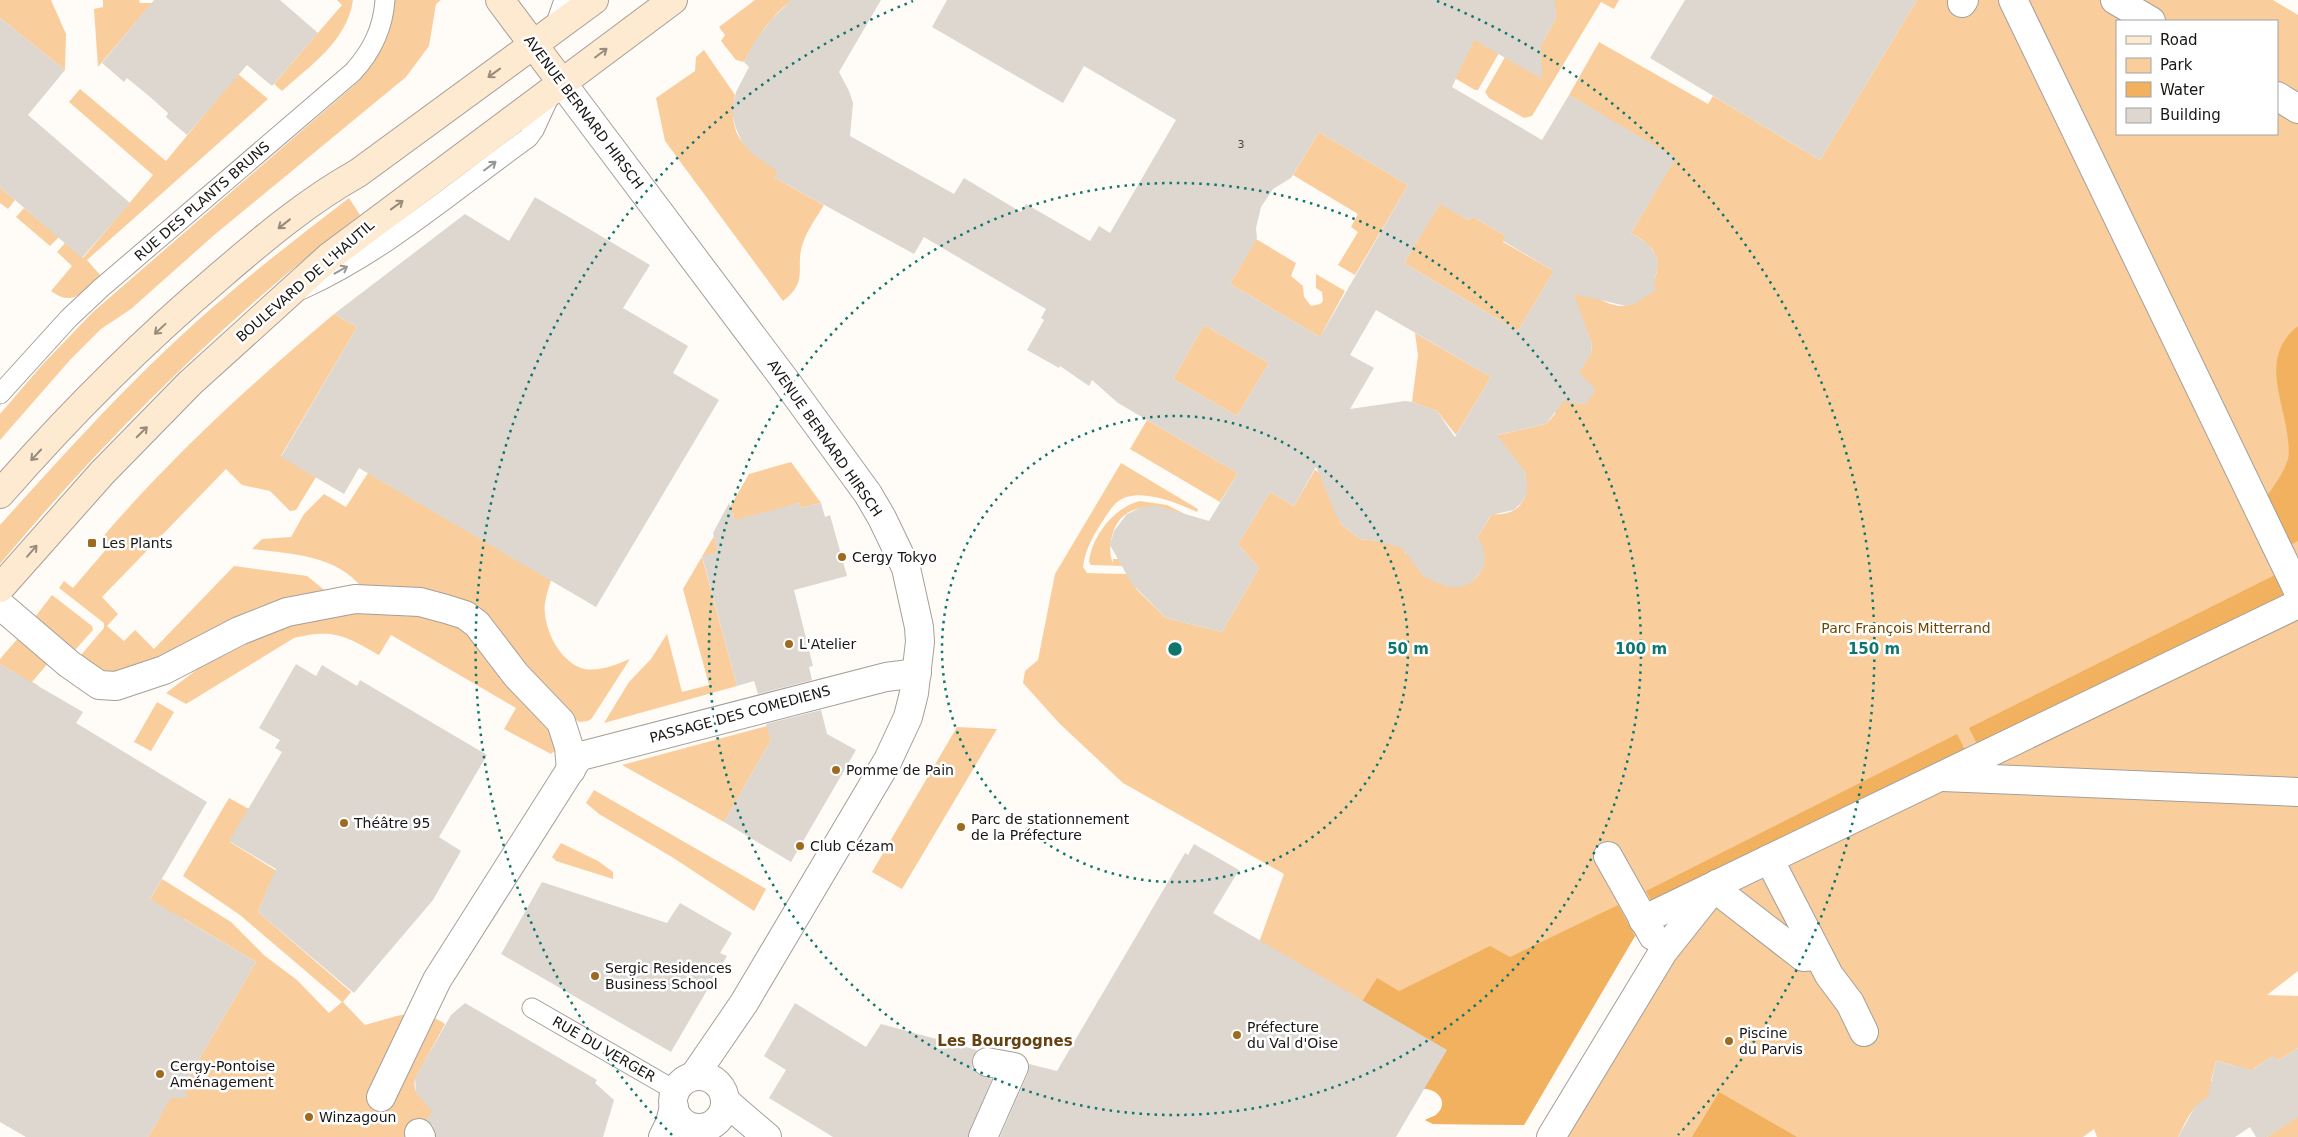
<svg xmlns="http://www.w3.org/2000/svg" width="2298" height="1137" viewBox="0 0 2298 1137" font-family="'DejaVu Sans',sans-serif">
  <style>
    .green { fill: #f9ce9c; fill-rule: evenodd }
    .water { fill: #f2b15e }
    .building { fill: #ddd7d0; fill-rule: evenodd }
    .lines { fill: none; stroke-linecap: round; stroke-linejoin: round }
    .lane-casing { stroke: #a59f99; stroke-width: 21 }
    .street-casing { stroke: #a59f99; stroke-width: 30 }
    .secondary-casing { stroke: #a59f99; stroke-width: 30 }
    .lane { stroke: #fff; stroke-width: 19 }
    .street { stroke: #fff; stroke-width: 28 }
    .secondary { stroke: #feead0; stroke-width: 28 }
    .oneway { stroke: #978b7b }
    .oneway2 { stroke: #989695 }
    .ring { fill: none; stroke: #0f766e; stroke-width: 2.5; stroke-dasharray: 2.5 5 }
    .poi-dot { fill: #9d6a20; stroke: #fff; stroke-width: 2 }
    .labels { text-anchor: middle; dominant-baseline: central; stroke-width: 5; stroke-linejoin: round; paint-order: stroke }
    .number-label { font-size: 11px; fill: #4a4643 }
    .street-label { font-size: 14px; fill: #191614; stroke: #fff }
    .poi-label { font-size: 14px; fill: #191614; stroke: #fff; text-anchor: start }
    .park-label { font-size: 14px; fill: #6f4500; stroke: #fff }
    .neighbourhood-label { font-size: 15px; font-weight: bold; fill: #65420f; stroke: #fff }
    .centre { fill: #0f766e; stroke: #fff; stroke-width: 2.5 }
    .ring-label { font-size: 15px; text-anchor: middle; font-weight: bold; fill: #0f766e; stroke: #fff; stroke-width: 5; stroke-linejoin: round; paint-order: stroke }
  </style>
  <rect width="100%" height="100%" fill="#fffbf7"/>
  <!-- green -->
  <g class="green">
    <polygon points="0,0 51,0 66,34 65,70 0,18"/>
    <polygon points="103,0 139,0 140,3 152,3 98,67 94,9 103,7"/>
    <path d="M337,0H353C347,41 311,65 282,91L274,84L342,5Z"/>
    <path d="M394,0H441L436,4L429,46L406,77L213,236L131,309L101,329L70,360L0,440V414L43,364L93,312L359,81C379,56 394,33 394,0Z"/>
    <path d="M755,0H792C771,16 756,39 744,62L736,60L721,41L725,35L719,27Z"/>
    <polygon points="1554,0 1619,0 1614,9 1601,2 1532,116 1524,118 1489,98 1485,92 1505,57 1534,74 1537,53 1556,18"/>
    <path d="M1917,0H2273L2298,15V971L2267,995L2298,996V1048L2277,1061L2273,1056L2253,1069L2255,1073L2244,1080L2236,1066L2216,1061L2211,1081L2220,1095C2193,1101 2190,1114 2178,1137H2097L2094,1129L2083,1137H1568L1674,960L1635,936L1524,1125L1433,1124L1425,1120C1428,1118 1433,1117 1436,1115C1451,1102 1436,1087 1421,1089L1254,956L1284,874L1123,783L1060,724L1023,683L1025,671L1038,660L1055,574L1121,463L1198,509L1197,512C1177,503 1136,485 1116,503C1110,509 1105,518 1100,525C1092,538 1085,551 1083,567L1087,573L1127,574L1137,590L1166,618L1222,632L1259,568L1238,544L1270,492L1294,506L1315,470L1339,485L1333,505L1341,524L1360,539L1390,542L1407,548L1405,554L1407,553L1448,587C1478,589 1493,563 1477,538L1492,514C1521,517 1532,495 1524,470L1468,442L1546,424L1555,414L1561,392L1585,402L1593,394C1593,380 1582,378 1571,375L1591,354L1592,344L1565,277C1581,287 1601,304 1620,306C1642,308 1663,277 1656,257C1652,245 1641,239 1631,233L1675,159L1569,95L1599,42L1708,104L1713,96L1820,160ZM2117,21H2277V134H2117Z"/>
    <polygon points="1474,39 1499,53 1478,90 1475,90 1422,59 1466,56"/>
    <path d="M704,50L735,95C727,138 745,149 779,167L775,178L824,205C817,217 807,230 803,243C794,269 810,280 783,301L665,141L656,98L695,71L696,57Z"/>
    <path d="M238,74L268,99L87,260L101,276C83,291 74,308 51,291L72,266L57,252L65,243L83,258L153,175L69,102L80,89L166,161Z"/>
    <polygon points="1319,132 1408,185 1355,275 1338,265 1358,232 1351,227 1358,214 1293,175"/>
    <polygon points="0,187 15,200 8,209 0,203"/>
    <path d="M349,198L360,215C228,316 107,436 0,564V525C63,455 126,385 196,322C245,278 297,238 349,198Z"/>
    <polygon points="1440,203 1468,220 1473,217 1506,236 1503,242 1554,271 1518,331 1404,263"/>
    <polygon points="24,208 59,237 50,246 16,217"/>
    <polygon points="1256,239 1296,263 1291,276 1303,286 1304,297 1311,306 1320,304 1323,301 1322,292 1316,288 1316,274 1345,291 1320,337 1230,284"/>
    <path d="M334,314L357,327L281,456L316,477L296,510L290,511L270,491L242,485L226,469L102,597L118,614L107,626L124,641L135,630L154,649L234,566L307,576L327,592L136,672C107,673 104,674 81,655L104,628V623L59,588L64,581L73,588L109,546L101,539C172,456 251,384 334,314Z"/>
    <polygon points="1204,325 1269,363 1237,416 1173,379"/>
    <polygon points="1415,333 1491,377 1456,435 1437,411 1412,402 1418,355"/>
    <polygon points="1147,420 1238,473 1220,502 1130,449"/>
    <polygon points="791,462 821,503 801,508 799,503 735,523 733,513 726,514 749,474"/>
    <path d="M368,473L551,580C549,588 546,595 545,603C542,625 558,660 581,668C596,673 616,665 630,659L592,718L588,721L579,722L557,705L500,635L362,588C337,555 291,554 252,549L262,539L291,537L304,514L324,494L346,507Z"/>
    <path d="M1140,501L1167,505L1187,515C1160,506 1122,498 1112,536C1110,545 1109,554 1113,563V559H1125L1126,566L1091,565L1089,562C1092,535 1115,507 1140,501Z"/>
    <polygon points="714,536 718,552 702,557 737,686 604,723 629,682 651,659 667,634 682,692 709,685 683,589"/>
    <polygon points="52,595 92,626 93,630 75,650 35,617"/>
    <path d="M341,611L435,616L468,631L549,720L557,749L551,754L504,729L516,708L391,635L379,655C346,636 333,628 294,638L186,704L166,693L199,668L261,637L287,626Z"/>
    <polygon points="19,637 49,662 32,682 39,686 29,701 14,692 22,677 0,664 0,659"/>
    <polygon points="157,702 174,712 151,751 134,742"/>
    <polygon points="767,726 771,740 724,822 622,765"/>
    <polygon points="957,727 997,729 902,889 872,872"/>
    <polygon points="594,790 766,889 754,911 672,857 599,814 586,803"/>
    <path d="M229,798L249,809L230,842L280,873L269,886L258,912L351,992L343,1002L365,1025C396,1017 417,1005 445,1024L415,1079C412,1095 423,1100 435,1107L417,1137H148L158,1120L135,1106L140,1097L186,1098L185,1083L256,962L184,919L55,1060L162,879L231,922L265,956L297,980L329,1013L342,1002L240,915L183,876Z"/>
    <polygon points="561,843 598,861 613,872 613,879 556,861 552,857"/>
    <polygon points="2298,1105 2298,1137 2267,1137"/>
  </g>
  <!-- water -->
  <g class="water">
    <path d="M2298,326V541L2288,546L2265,499C2273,487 2284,473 2288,459C2290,451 2288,441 2287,432C2281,394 2261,355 2298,326Z"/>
    <polygon points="2279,573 2288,594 1977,744 1969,728"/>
    <polygon points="1957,734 1965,750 1652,902 1646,891"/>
    <path d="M1618,905L1635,936L1524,1125L1433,1124L1425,1120C1428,1118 1433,1117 1436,1115C1451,1102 1436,1087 1421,1089L1353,1016L1377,978L1399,991L1490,946L1510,957Z"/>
    <polygon points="1719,1092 1797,1137 1692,1137"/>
  </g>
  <!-- building -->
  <g class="building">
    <polygon points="154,0 280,0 318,33 272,86 247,65 187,135 166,117 168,113 149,96 127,78 124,82 102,63"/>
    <path d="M791,0H881L839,72L849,91L853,103L850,136L954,194L964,178L1021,212L1026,204L1090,241L1099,226L1110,233L1176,120L1084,66L1063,103L932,27L947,0H1555L1556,18L1541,46L1542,79L1474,40L1452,87L1542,140L1569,95L1676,158L1631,233L1648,244L1656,256L1658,265L1654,283L1656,290L1636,303L1626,306L1574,294L1592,344L1591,354L1579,373L1596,389L1587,403L1579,404L1564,401L1546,424L1497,435L1524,470L1527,481V492L1522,502L1514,510L1491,515L1477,538L1483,546L1485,558L1482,570L1472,582L1461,587H1448L1424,577L1402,548L1377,541L1360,539L1341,524L1337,517L1316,467L1294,506L1270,492L1238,544L1259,568L1222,632L1166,618L1132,584L1110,545L1114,531L1127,514L1142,507L1158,506L1209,521L1238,473L1118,403L1092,380L1089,386L1060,366L1059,368L1027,350L1044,320L1041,318L1046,309L924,237L914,254L775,178L777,171L750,152L741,140L735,126L732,111L736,92L749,67L744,62L754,43L771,20ZM1319,132L1408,185L1320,337L1230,284L1257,238L1256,228L1261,207L1273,189L1291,178ZM1440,204L1468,220L1473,217L1506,236L1503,241L1554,271L1518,331L1404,263ZM1376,310L1491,377L1455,437L1437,411L1412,402L1405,401L1350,409L1374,368L1350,355ZM1204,325L1269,363L1237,416L1173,379Z"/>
    <polygon points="1685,0 1917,0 1820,160 1650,58"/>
    <polygon points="0,18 65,70 28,115 130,203 82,258 0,187"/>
    <polygon points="535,197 650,265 623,308 688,346 673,373 719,400 596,607 359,468 344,494 281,457 357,327 334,314 465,214 509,241"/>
    <polygon points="729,503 735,520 799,503 801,508 821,503 825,517 830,515 847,576 794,590 813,666 809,667 812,680 758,694 754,681 737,686 702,556 718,552 713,533"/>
    <polygon points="0,664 83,712 76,723 207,802 150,899 256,962 185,1083 187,1098 171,1098 148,1137 26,1137 0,1122"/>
    <polygon points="296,664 316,676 322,665 357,686 360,680 487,755 439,837 461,851 433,900 354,993 258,912 276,869 229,841 282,752 275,748 280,740 259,728"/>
    <polygon points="821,710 827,734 856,750 791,862 724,822 771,740 766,724"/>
    <polygon points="1194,844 1239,870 1213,913 1447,1050 1396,1137 1000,1137 1028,1073 1029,1064 1057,1071 1185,853 1188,855"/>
    <polygon points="542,882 667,923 680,903 732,933 720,953 727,956 671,1052 501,954"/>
    <polygon points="465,1003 597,1080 595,1083 614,1100 603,1137 436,1137 433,1126 427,1120 432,1111 416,1093 415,1078 451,1015"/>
    <polygon points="795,1003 866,1047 881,1024 977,1050 972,1059 972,1068 977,1074 992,1079 968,1137 833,1137 769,1098 786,1070 764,1056"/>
    <polygon points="2298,1048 2298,1117 2267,1137 2256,1137 2250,1127 2235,1137 2178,1137 2196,1105 2208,1097 2216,1061 2252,1070 2274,1055 2277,1061"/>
  </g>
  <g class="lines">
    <!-- lane casing -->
    <g class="lane-casing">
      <g id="lane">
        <polyline points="554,29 564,0"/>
        <path d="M303,289C385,252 455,190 528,138L534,130L551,93"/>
        <path d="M0,394L69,318L101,288L353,72C372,51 383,29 385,0"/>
        <polyline points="532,1008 676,1091"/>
      </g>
    </g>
    <!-- street casing -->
    <g class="street-casing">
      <g id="street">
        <polyline points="2013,0 2298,591"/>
        <polyline points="2115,0 2151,21"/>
        <polyline points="1962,3 1964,0"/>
        <polyline points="562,83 785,380 868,494 882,518 906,568 919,627 920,642 914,693 908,717 888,760 744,1003 694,1076"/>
        <polyline points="2277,96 2298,109"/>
        <polyline points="0,605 69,664 99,685 116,686 164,670 239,631 287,612 355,599 420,602 446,609 465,615 477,624 516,675 561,722 569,747 571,770"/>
        <polyline points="1943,777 2298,792"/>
        <polyline points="1608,856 1653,936"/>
        <polyline points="1769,859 1829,975 1850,1003 1864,1032"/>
        <polyline points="1643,920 2298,604"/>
        <circle cx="699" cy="1102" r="26"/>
        <polyline points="381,1097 437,980 576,761 581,756 886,677 917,673"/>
        <polyline points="725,1101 767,1137"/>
        <polyline points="419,1133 421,1137"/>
        <polyline points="663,1137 670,1123 674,1107"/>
        <polyline points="983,1137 1014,1067 987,1062"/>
        <polyline points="1551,1137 1663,952 1717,884 1727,898 1803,957 1819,956"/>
      </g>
    </g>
    <!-- secondary casing -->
    <g class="secondary-casing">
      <g id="secondary">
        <polyline points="500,0 562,83"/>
        <path d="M0,494C68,416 142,342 221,275C264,238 308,201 358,173L594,0"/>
        <polyline points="0,588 102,473 190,383 329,257 673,0"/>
      </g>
    </g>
    <!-- lane -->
    <use href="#lane" class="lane"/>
    <!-- street -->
    <use href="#street" class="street"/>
    <!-- secondary -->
    <use href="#secondary" class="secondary"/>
  </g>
  <!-- one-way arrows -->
  <defs><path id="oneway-shaft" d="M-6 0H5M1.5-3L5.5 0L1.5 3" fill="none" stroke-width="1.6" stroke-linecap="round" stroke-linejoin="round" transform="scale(1.25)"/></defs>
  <g class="oneway">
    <use href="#oneway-shaft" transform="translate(601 53) rotate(-37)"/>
    <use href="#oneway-shaft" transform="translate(494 73) rotate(144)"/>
    <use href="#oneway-shaft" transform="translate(397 205) rotate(-36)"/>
    <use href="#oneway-shaft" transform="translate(284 224) rotate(142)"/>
    <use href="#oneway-shaft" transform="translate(160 329) rotate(137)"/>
    <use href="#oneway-shaft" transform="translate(142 432) rotate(-45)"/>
    <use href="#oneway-shaft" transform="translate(36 455) rotate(133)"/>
    <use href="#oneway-shaft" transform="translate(32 551) rotate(-49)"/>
  </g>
  <g class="oneway2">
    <use href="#oneway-shaft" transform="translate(490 166) rotate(-37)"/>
    <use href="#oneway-shaft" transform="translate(341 270) rotate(-29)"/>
  </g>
  <!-- distance rings -->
  <g class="ring">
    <circle cx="1175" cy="649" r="233"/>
    <circle cx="1175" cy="649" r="466"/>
    <path d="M672 1135A699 699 0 0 1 913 1M1437 1A699 699 0 0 1 1678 1135"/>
  </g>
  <!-- markers -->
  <g class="poi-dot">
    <rect x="87" y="538" width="10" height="10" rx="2.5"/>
    <circle cx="842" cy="557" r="5"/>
    <circle cx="789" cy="644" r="5"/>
    <circle cx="836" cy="770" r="5"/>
    <circle cx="344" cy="823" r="5"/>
    <circle cx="961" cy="827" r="5"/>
    <circle cx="800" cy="846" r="5"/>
    <circle cx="595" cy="976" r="5"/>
    <circle cx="1237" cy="1035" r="5"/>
    <circle cx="1729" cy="1041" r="5"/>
    <circle cx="160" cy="1074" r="5"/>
    <circle cx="309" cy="1117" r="5"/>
  </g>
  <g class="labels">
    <!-- number labels -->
    <g class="number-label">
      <text x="1241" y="144">3</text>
    </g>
    <!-- street labels -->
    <g class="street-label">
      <text transform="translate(584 112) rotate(53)">AVENUE BERNARD HIRSCH</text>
      <text transform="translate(202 201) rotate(-41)">RUE DES PLANTS BRUNS</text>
      <text transform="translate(305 281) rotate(-41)">BOULEVARD DE L'HAUTIL</text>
      <text transform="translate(825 438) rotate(55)">AVENUE BERNARD HIRSCH</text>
      <text transform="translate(740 714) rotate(-15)">PASSAGE DES COMEDIENS</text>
      <text transform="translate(604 1049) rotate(30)">RUE DU VERGER</text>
    </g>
    <!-- poi labels -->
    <g class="poi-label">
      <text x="102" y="543">Les Plants</text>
      <text x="852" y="557">Cergy Tokyo</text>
      <text x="799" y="644">L'Atelier</text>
      <text x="846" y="770">Pomme de Pain</text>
      <text x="971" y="819">Parc de stationnement<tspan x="971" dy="16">de la Préfecture</tspan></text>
      <text x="354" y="823">Théâtre 95</text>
      <text x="810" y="846">Club Cézam</text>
      <text x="605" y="968">Sergic Residences<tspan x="605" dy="16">Business School</tspan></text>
      <text x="1247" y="1027">Préfecture<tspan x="1247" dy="16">du Val d'Oise</tspan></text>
      <text x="1739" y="1033">Piscine<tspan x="1739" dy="16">du Parvis</tspan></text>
      <text x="170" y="1066">Cergy-Pontoise<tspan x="170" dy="16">Aménagement</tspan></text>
      <text x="319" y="1117">Winzagoun</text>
    </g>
    <!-- park labels -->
    <g class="park-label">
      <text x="1906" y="628">Parc François Mitterrand</text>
    </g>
    <!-- neighbourhood labels -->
    <g class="neighbourhood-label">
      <text x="1005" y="1041">Les Bourgognes</text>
    </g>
  </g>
  <circle cx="1175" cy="649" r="8" class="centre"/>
  <g class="ring-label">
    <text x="1408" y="654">50 m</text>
    <text x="1641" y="654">100 m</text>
    <text x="1874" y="654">150 m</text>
  </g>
  <!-- legend -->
  <rect x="2116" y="20" width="162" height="115" fill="#ffffff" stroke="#a3a2a1"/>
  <rect x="2126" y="36" width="25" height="8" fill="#feead0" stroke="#a3a2a1"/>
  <text x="2160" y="45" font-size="15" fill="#191614">Road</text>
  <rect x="2126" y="58" width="25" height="15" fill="#f9ce9c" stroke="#a3a2a1"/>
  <text x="2160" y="70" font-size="15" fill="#191614">Park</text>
  <rect x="2126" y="82" width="25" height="15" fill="#f2b15e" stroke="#a3a2a1"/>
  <text x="2160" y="95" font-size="15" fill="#191614">Water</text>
  <rect x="2126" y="108" width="25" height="15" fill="#ddd7d0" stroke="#a3a2a1"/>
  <text x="2160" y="120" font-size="15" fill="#191614">Building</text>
</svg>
